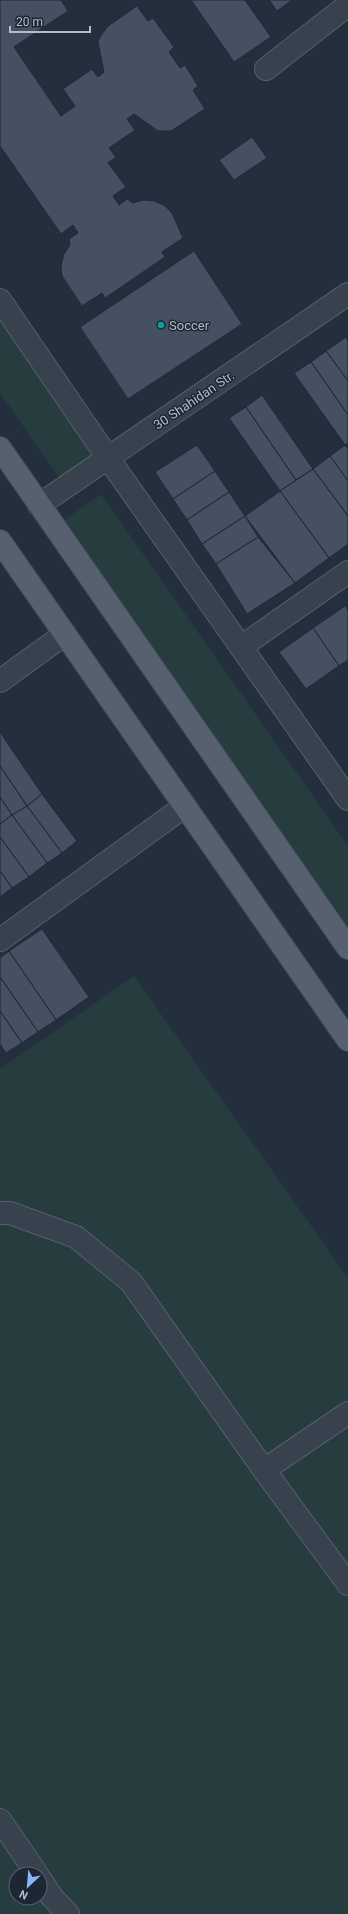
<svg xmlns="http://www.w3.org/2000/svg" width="348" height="1914" viewBox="0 0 348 1914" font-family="Roboto,sans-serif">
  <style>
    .green { fill: #263c3f; fill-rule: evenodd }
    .building { fill: #455162; stroke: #1f2835 }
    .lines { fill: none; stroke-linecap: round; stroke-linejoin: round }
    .minor-casing { stroke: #565f6c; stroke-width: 24 }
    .major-casing { stroke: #414a57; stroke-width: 24 }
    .minor { stroke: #38414e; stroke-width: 22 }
    .major { stroke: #56606e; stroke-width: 22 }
    .culture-dot { fill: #0f9aa8; stroke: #1d2633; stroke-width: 1.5 }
    .labels { text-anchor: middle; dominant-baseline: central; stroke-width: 3; stroke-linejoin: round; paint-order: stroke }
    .poi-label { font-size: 13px; fill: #b4bcc9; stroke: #1d2633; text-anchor: start }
    .street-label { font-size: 13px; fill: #b4bcc9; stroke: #1d2633 }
  </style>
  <rect width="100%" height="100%" fill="#242f3e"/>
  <!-- green -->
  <g class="green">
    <polygon points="0,313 99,456 61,480 0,393"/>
    <polygon points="101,494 348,846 348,927 63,521"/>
    <path d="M134,976L348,1278V1914H0V1069ZM16,1874H40V1898H16Z"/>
  </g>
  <!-- building -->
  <g class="building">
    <polygon points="0,0 61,0 68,11 14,47 61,116 75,106 63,89 92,69 98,77 104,72 98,42 100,37 108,26 137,6 148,21 153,18 174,47 169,52 180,68 185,65 198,86 193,90 205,109 171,131 158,131 134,114 127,119 135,130 109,148 116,157 108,163 126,187 113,196 119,205 127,199 133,203 143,200 154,201 164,205 172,213 183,238 162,252 165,257 105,298 102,293 82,306 62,276 61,265 64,254 70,245 69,239 78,233 73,225 61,234 0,146"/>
    <polygon points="191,0 245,0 271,37 234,62"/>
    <polygon points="269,0 292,0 277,11"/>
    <polygon points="252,137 267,158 234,180 219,160"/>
    <polygon points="194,251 242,324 128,399 80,327"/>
    <polygon points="346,337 348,341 348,381 326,351"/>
    <polygon points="326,351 348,381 348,415 311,362"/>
    <polygon points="311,362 348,415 348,443 345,445 294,373"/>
    <polygon points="262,395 313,469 296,480 246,407"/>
    <polygon points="246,407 296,480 280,491 229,418"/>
    <polygon points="197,445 215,471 173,499 155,472"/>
    <polygon points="345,445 348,449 348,481 330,456"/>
    <polygon points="330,456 348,481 348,516 313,469"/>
    <polygon points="313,469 348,516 348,544 329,558 280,491"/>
    <polygon points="215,471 229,492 187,520 173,499"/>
    <polygon points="280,491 329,558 295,583 245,516"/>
    <polygon points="229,492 245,516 202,544 187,520"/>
    <polygon points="245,516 258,537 216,564 202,544"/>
    <polygon points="258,537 295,583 247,614 216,564"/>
    <polygon points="345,606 348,610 348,660 339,666 313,628"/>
    <polygon points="313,628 339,666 306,689 279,652"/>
    <polygon points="0,732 42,794 27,806 0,766"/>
    <polygon points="0,766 27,806 12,815 0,797"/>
    <polygon points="42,794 77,841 62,853 27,806"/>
    <polygon points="0,797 12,815 0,824"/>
    <polygon points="27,806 62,853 47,863 12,815"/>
    <polygon points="12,815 47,863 29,877 0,837 0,824"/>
    <polygon points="0,837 29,877 12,888 0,871"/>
    <polygon points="0,871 12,888 0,897"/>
    <polygon points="42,929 89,997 56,1020 9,951"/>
    <polygon points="9,951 56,1020 38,1032 0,977 0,958"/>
    <polygon points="0,977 38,1032 22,1043 0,1011"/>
    <polygon points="0,1011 22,1043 6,1053 0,1044"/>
  </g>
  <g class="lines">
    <!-- minor casing -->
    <g class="minor-casing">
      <g id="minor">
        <polyline points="266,69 348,5"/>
        <polyline points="0,300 108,458 348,799"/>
        <polyline points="39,505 348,294"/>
        <polyline points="241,647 348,572"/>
        <polyline points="0,681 65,634"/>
        <polyline points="0,940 185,806"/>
        <polyline points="0,1213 10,1213 76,1237 131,1282 264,1470 348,1584"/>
        <polyline points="264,1470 348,1413"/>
        <polyline points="0,1820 37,1874"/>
        <polyline points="40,1879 52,1897 68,1914"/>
      </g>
    </g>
    <!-- major casing -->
    <g class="major-casing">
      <g id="major">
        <polyline points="0,448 348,948"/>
        <polyline points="0,541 348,1040"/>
      </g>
    </g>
    <!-- minor -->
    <use href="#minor" class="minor"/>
    <!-- major -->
    <use href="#major" class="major"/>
  </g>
  <!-- markers -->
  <circle class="culture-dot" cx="161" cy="325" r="4"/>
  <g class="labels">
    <!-- poi labels -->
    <g class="poi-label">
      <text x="169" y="325">Soccer</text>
    </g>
    <!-- street labels -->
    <g class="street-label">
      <text transform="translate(194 400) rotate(-34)">30 Shahidan Str.</text>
    </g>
  </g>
  <!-- north arrow -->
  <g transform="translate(28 1886) rotate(206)"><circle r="19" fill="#1d2633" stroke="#59626f"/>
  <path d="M0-3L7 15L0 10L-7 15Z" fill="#8ab4f8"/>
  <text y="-6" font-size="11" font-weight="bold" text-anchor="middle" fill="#b4bcc9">N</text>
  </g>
  <!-- scale -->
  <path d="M10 26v6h80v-6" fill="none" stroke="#b4bcc9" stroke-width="2"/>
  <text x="16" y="26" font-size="12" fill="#b4bcc9" stroke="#1d2633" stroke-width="3" paint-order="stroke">20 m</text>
</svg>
